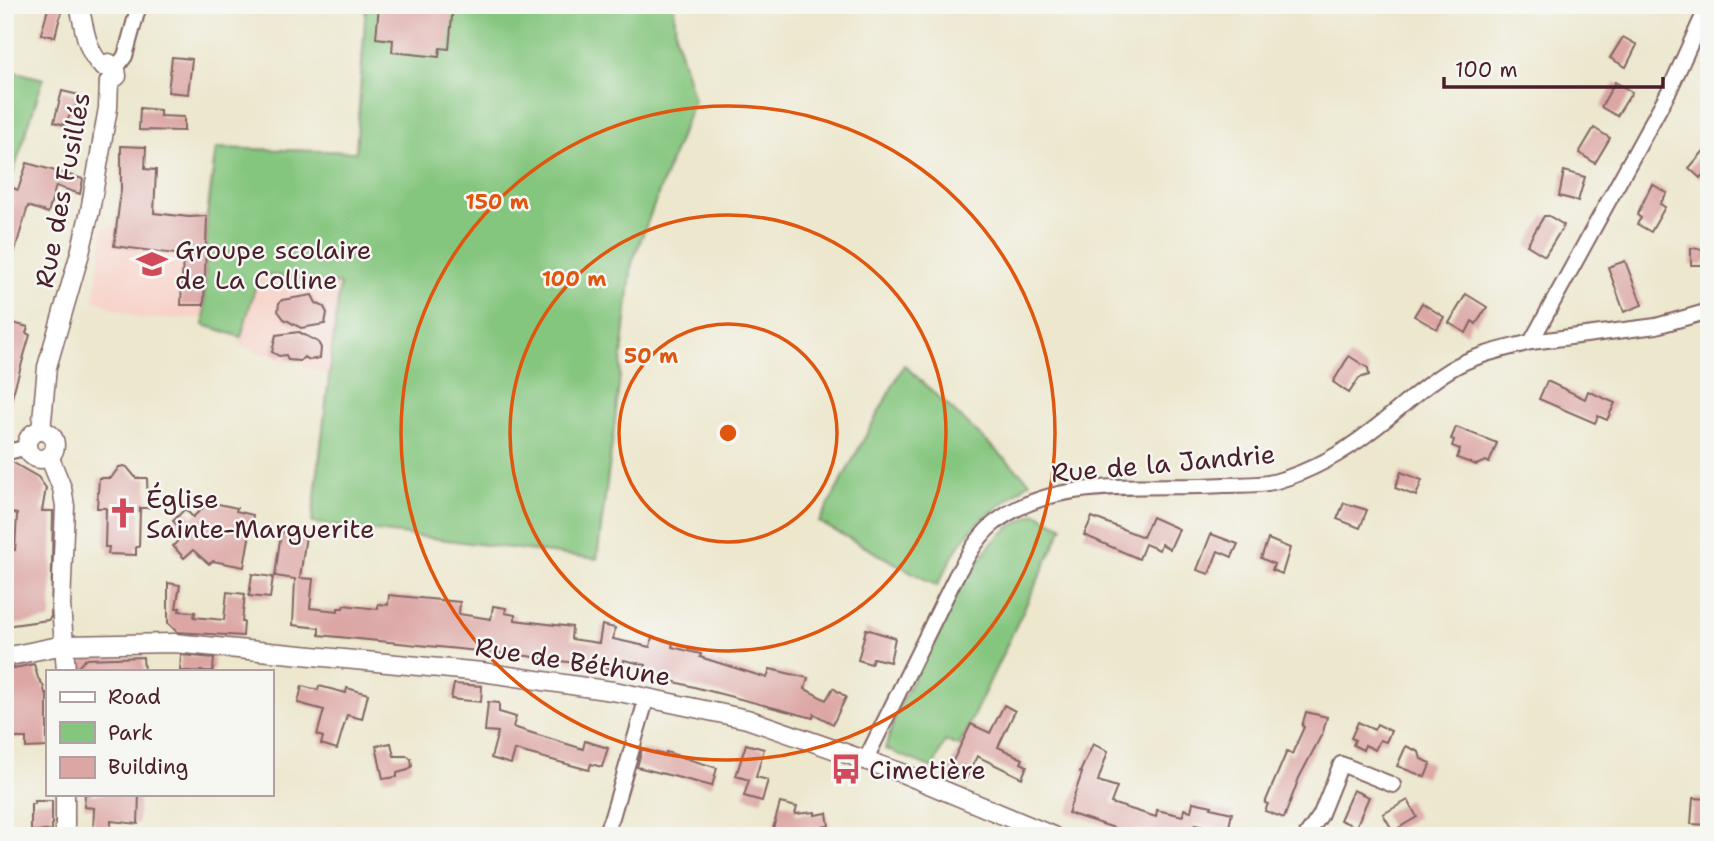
<svg xmlns="http://www.w3.org/2000/svg" width="1714" height="841" viewBox="0 0 1714 841" font-family="'Shantell Sans',sans-serif">
  <style>
    .built { fill: #f7d1c8 }
    .green { fill: #85c67f; stroke: #687255; stroke-width: 2 }
    .building { fill: #dca6a4 }
    .lines { fill: none; stroke-linecap: round; stroke-linejoin: round }
    .minor-casing { stroke: #836564; stroke-width: 18 }
    .tertiary-casing { stroke: #836564; stroke-width: 21 }
    .minor { stroke: #fff; stroke-width: 14 }
    .tertiary { stroke: #fff; stroke-width: 18 }
    .ring { fill: none; stroke: #e0560e; stroke-width: 3.5 }
    .labels { text-anchor: middle; dominant-baseline: central; stroke-width: 5; stroke-linejoin: round; paint-order: stroke }
    .street-label { font-size: 26px; fill: #4a1f2b; stroke: #f6f6f2 }
    .poi-label { font-size: 26px; fill: #4a1f2b; stroke: #f6f6f2; text-anchor: start }
    .centre { fill: #e0560e; stroke: #f6f6f2; stroke-width: 3.5 }
    .ring-label { font-size: 21px; text-anchor: middle; font-weight: bold; fill: #e0560e; stroke: #f6f6f2; stroke-width: 5; stroke-linejoin: round; paint-order: stroke }
  </style>
  <rect width="100%" height="100%" fill="#f6f6f2"/>
  <filter id="ink" filterUnits="userSpaceOnUse"><feTurbulence type="fractalNoise" baseFrequency=".0143" numOctaves="2"/><feDisplacementMap in="SourceGraphic" scale="14" xChannelSelector="R" yChannelSelector="G"/><feConvolveMatrix kernelMatrix="1 2 1 2 8 2 1 2 1" color-interpolation-filters="sRGB"/></filter>
  <filter id="wash" filterUnits="userSpaceOnUse"><feTurbulence type="fractalNoise" baseFrequency=".00686" numOctaves="4" result="noise"/><feDisplacementMap in="SourceGraphic" scale="28" xChannelSelector="R" yChannelSelector="G"/><feGaussianBlur stdDeviation="1.57" result="paint"/><feColorMatrix in="noise" values="0 0 0 0 0 0 0 0 0 0 0 0 0 0 0 0 0 1.4 0 .05"/><feComposite in="paint" operator="in"/></filter>
  <g filter="url(#wash)">
    <rect width="100%" height="100%" fill="#ece7cd"/>
    <!-- built -->
    <g class="built">
      <polygon points="119,208 189,217 207,216 204,318 140,319 94,300 104,227 116,228"/>
      <polygon points="259,274 341,284 329,376 304,366 300,361 284,361 239,345"/>
    </g>
    <!-- green -->
    <g class="green">
      <polygon points="366,5 674,5 676,37 694,100 632,263 615,421 597,559 312,523 340,284 259,274 241,337 204,325 207,216 216,148 356,152"/>
      <polygon points="5,69 43,79 5,199"/>
      <polygon points="904,365 1030,482 974,526 956,550 937,586 819,522"/>
      <polygon points="1036,513 1063,527 959,746 945,741 933,768 885,749 898,708 964,581 991,544 1008,528"/>
    </g>
    <g id="blocks">
      <!-- building -->
      <g class="building">
        <polygon points="49,5 63,5 55,37 41,34"/>
        <polygon points="379,5 453,5 449,49 440,48 439,57 392,52 393,40 376,38"/>
        <polygon points="1623,37 1637,45 1626,67 1610,58"/>
        <polygon points="172,57 192,59 188,94 168,92"/>
        <polygon points="1615,82 1632,92 1617,116 1601,107"/>
        <polygon points="62,91 79,95 74,114 71,113 65,125 54,122"/>
        <polygon points="140,108 160,110 160,116 184,117 184,131 139,130"/>
        <polygon points="1594,128 1610,138 1595,163 1579,153"/>
        <polygon points="1709,145 1709,168 1700,178 1689,168"/>
        <polygon points="121,146 146,147 145,169 156,170 154,213 189,217 207,216 204,305 181,305 183,255 114,246 121,190"/>
        <polygon points="27,163 83,179 80,194 56,186 48,213 28,206 8,274 5,274 5,229 13,201 9,200 13,188 18,190"/>
        <polygon points="1564,171 1585,177 1578,201 1559,196"/>
        <polygon points="1652,184 1667,193 1660,204 1665,207 1651,232 1637,224 1641,218 1637,215"/>
        <polygon points="1544,216 1549,216 1564,225 1545,256 1527,245"/>
        <polygon points="1691,248 1709,250 1709,262 1704,262 1704,265 1691,265"/>
        <polygon points="1625,261 1642,305 1624,312 1608,267"/>
        <polygon points="1466,294 1487,307 1476,324 1472,321 1466,333 1449,323"/>
        <polygon points="312,295 316,303 324,307 327,313 325,324 301,328 284,319 278,311 279,303 282,300"/>
        <polygon points="1422,303 1444,317 1437,329 1414,316"/>
        <polygon points="13,323 28,327 26,333 30,335 8,411 5,411 5,342 8,343"/>
        <polygon points="299,332 318,342 321,348 320,358 310,360 304,357 300,361 288,360 286,355 279,356 272,352 276,335"/>
        <polygon points="1349,356 1368,368 1369,375 1359,378 1349,393 1333,382"/>
        <polygon points="1547,381 1585,399 1588,391 1615,403 1607,420 1598,416 1595,423 1539,399"/>
        <polygon points="1456,427 1497,443 1489,463 1486,461 1476,465 1457,458 1460,449 1452,446 1454,440 1451,439"/>
        <polygon points="5,458 38,477 46,488 42,511 53,511 51,617 48,620 5,626 5,548 15,550 17,514 5,511"/>
        <polygon points="124,466 127,467 136,478 147,478 148,508 140,508 139,547 136,547 136,555 108,554 109,547 105,547 106,508 97,508 99,478 111,478 119,467"/>
        <polygon points="1401,472 1422,480 1416,496 1395,488"/>
        <polygon points="209,502 237,508 236,511 253,515 244,567 213,561 209,564 193,550 184,558 173,546 185,533 173,521 185,509 193,517"/>
        <polygon points="1344,503 1367,510 1360,528 1337,519"/>
        <polygon points="1092,517 1143,537 1152,517 1179,529 1170,549 1161,544 1159,550 1145,544 1139,559 1084,535"/>
        <polygon points="281,532 306,535 300,578 313,579 310,608 338,611 338,608 343,608 344,605 378,609 378,604 388,605 389,595 460,602 459,614 491,619 493,606 506,608 505,613 515,615 515,620 572,627 571,639 599,643 602,625 615,628 613,639 650,647 652,637 673,643 672,647 701,654 700,657 767,678 770,669 808,678 805,689 826,700 833,688 846,697 833,724 814,714 813,718 644,674 646,665 624,660 622,670 527,656 319,635 319,628 293,625 295,579 275,576"/>
        <polygon points="1211,534 1238,544 1232,557 1218,551 1209,574 1197,570"/>
        <polygon points="1268,539 1290,548 1282,574 1272,570 1274,564 1261,558"/>
        <polygon points="252,574 273,577 270,598 249,596"/>
        <polygon points="168,583 180,585 176,608 180,608 179,611 195,612 194,617 224,620 227,592 245,594 242,622 244,622 243,636 177,632 168,623"/>
        <polygon points="866,629 895,638 890,662 873,658 871,664 858,660"/>
        <polygon points="181,655 214,658 213,671 180,671"/>
        <polygon points="143,657 144,671 77,671 77,668 86,659"/>
        <polygon points="34,664 38,678 43,685 45,693 47,693 47,747 26,748 26,738 11,738 9,721 7,721 5,713 5,670"/>
        <polygon points="454,684 482,686 481,702 451,699"/>
        <polygon points="302,686 318,690 319,686 346,693 347,688 368,694 362,719 347,715 337,749 321,744 323,737 317,735 324,710 298,703"/>
        <polygon points="488,702 499,703 499,712 516,717 513,727 583,749 585,741 608,748 602,767 591,764 589,770 515,750 511,764 491,758 498,732 485,731"/>
        <polygon points="1004,705 1015,711 998,747 1023,759 1021,763 1027,766 1022,778 977,756 965,781 947,773 971,724 990,733"/>
        <polygon points="1306,712 1327,717 1323,732 1299,778 1284,818 1265,811 1268,804 1265,803 1287,751 1292,754 1304,727 1302,726"/>
        <polygon points="1358,722 1374,730 1377,724 1391,731 1386,742 1380,740 1375,750 1365,745 1363,750 1353,745 1355,740 1351,738"/>
        <polygon points="391,743 394,756 408,756 411,759 412,766 408,770 397,773 397,777 383,779 376,746"/>
        <polygon points="746,744 764,749 756,777 768,780 762,801 744,796 749,780 736,776"/>
        <polygon points="1093,744 1108,751 1098,781 1117,787 1111,803 1156,817 1157,810 1183,816 1184,809 1191,811 1193,802 1212,806 1211,808 1232,813 1228,831 1195,824 1192,836 1160,831 1159,835 1134,830 1133,834 1068,813 1082,773 1080,772"/>
        <polygon points="1406,746 1419,752 1421,759 1431,763 1425,777 1397,766"/>
        <polygon points="642,749 665,755 666,752 717,768 712,786 637,767"/>
        <polygon points="1353,790 1369,797 1356,827 1340,820"/>
        <polygon points="85,794 139,794 138,824 111,821 111,836 93,835 94,808 84,807"/>
        <polygon points="1693,798 1709,799 1709,825 1691,824"/>
        <polygon points="1408,800 1417,817 1393,831 1383,814"/>
        <polygon points="34,801 52,801 52,831 31,831 31,804 35,804"/>
        <polygon points="780,803 797,807 795,814 815,812 815,815 827,813 829,826 802,828 800,836 771,836"/>
      </g>
    </g>
  </g>
  <g filter="url(#ink)">
    <use href="#blocks" fill-opacity="0" stroke="#836564" stroke-width="2"/>
    <g class="lines">
      <!-- minor casing -->
      <g class="minor-casing">
        <g id="minor">
          <polyline points="116,68 125,56 139,5"/>
          <polyline points="1531,342 1656,326 1709,311"/>
          <polyline points="5,447 12,451 28,447"/>
          <path d="M865,761L956,576C967,557 979,534 997,521C1058,475 1152,490 1224,485C1241,484 1261,486 1277,481C1311,471 1343,453 1371,431C1398,411 1421,387 1451,369C1474,355 1504,349 1531,342L1669,91L1708,5"/>
          <polyline points="604,836 612,817 647,697"/>
          <polyline points="1306,836 1320,816 1341,764 1393,785"/>
        </g>
      </g>
      <!-- tertiary casing -->
      <g class="tertiary-casing">
        <g id="tertiary">
          <path d="M79,5C84,26 86,51 102,66"/>
          <polyline points="102,66 109,63 116,68 117,76 109,82"/>
          <polyline points="41,431 47,367 80,253 90,211 108,108 109,82"/>
          <circle cx="41" cy="445" r="14"/>
          <polyline points="49,456 62,488 65,506 61,605 66,671"/>
          <polyline points="5,657 64,645 174,643 482,672 619,692 747,719 902,773 1053,836"/>
          <polyline points="65,794 65,836"/>
        </g>
      </g>
      <!-- minor -->
      <use href="#minor" class="minor"/>
      <!-- tertiary -->
      <use href="#tertiary" class="tertiary"/>
    </g>
  </g>
  <!-- distance rings -->
  <g class="ring">
    <circle cx="728" cy="433" r="109"/>
    <circle cx="728" cy="433" r="218"/>
    <circle cx="728" cy="433" r="327"/>
  </g>
  <!-- icons -->
  <defs>
    <g id="school-bare" transform="scale(2.415)"><path d="M0-5L7-2L0 1L-7-2ZM-4 1L0 2.5L4 1V4Q0 6-4 4Z" fill="#d1495b" stroke="#f6f6f2" stroke-width="2.5" paint-order="stroke"/></g>
    <g id="church-bare" transform="scale(2.415)"><path d="M-1.2-6h2.4v3.5h3.3v2.4h-3.3V6h-2.4V-.1h-3.3v-2.4h3.3Z" fill="#d1495b" stroke="#f6f6f2" stroke-width="2.5" paint-order="stroke"/></g>
    <g id="bus-bare" transform="scale(2.415)"><path d="M-5-6H5V4H4V6H2V4H-2V6H-4V4H-5ZM-3.5-4V0h7V-4ZM-3.5 1.2v1.5H-2V1.2ZM2 1.2v1.5H3.5V1.2Z" fill="#d1495b" stroke="#f6f6f2" stroke-width="2.5" paint-order="stroke"/></g>
  </defs>
  <g fill-rule="evenodd">
    <use href="#school-bare" x="152" y="264"/>
    <use href="#church-bare" x="123" y="513"/>
    <use href="#bus-bare" x="846" y="769"/>
  </g>
  <g class="labels">
    <!-- street labels -->
    <g class="street-label">
      <text transform="translate(62 190) rotate(-79)">Rue des Fusillés</text>
      <text transform="translate(1163 463) rotate(-5)">Rue de la Jandrie</text>
      <text transform="translate(573 661) rotate(9)">Rue de Béthune</text>
    </g>
    <!-- poi labels -->
    <g class="poi-label">
      <text x="175" y="249">Groupe scolaire<tspan x="175" dy="30">de La Colline</tspan></text>
      <text x="146" y="498">Église<tspan x="146" dy="30">Sainte-Marguerite</tspan></text>
      <text x="869" y="769">Cimetière</text>
    </g>
  </g>
  <circle cx="728" cy="433" r="10" class="centre"/>
  <g class="ring-label">
    <text x="497" y="209">150 m</text>
    <text x="574" y="286">100 m</text>
    <text x="651" y="363">50 m</text>
  </g>
  <!-- margin -->
  <rect width="1714" height="841" fill="none" stroke="#f6f6f2" stroke-width="28"/>
  <!-- legend -->
  <rect x="46" y="670" width="228" height="126" fill="#f6f6f2" stroke="#b1a0a2" stroke-width="2"/>
  <rect x="60" y="692" width="35" height="10" fill="#ffffff" stroke="#b1a0a2" stroke-width="2"/>
  <text x="108" y="704" font-size="21" fill="#4a1f2b">Road</text>
  <rect x="60" y="722" width="35" height="21" fill="#85c67f" stroke="#b1a0a2" stroke-width="2"/>
  <text x="108" y="740" font-size="21" fill="#4a1f2b">Park</text>
  <rect x="60" y="757" width="35" height="21" fill="#dca6a4" stroke="#b1a0a2" stroke-width="2"/>
  <text x="108" y="774" font-size="21" fill="#4a1f2b">Building</text>
  <!-- scale -->
  <path d="M1444 77v10h219v-10" fill="none" stroke="#4a1f2b" stroke-width="3.5"/>
  <text x="1455" y="77" font-size="21" fill="#4a1f2b" stroke="#f6f6f2" stroke-width="5" paint-order="stroke">100 m</text>
</svg>
